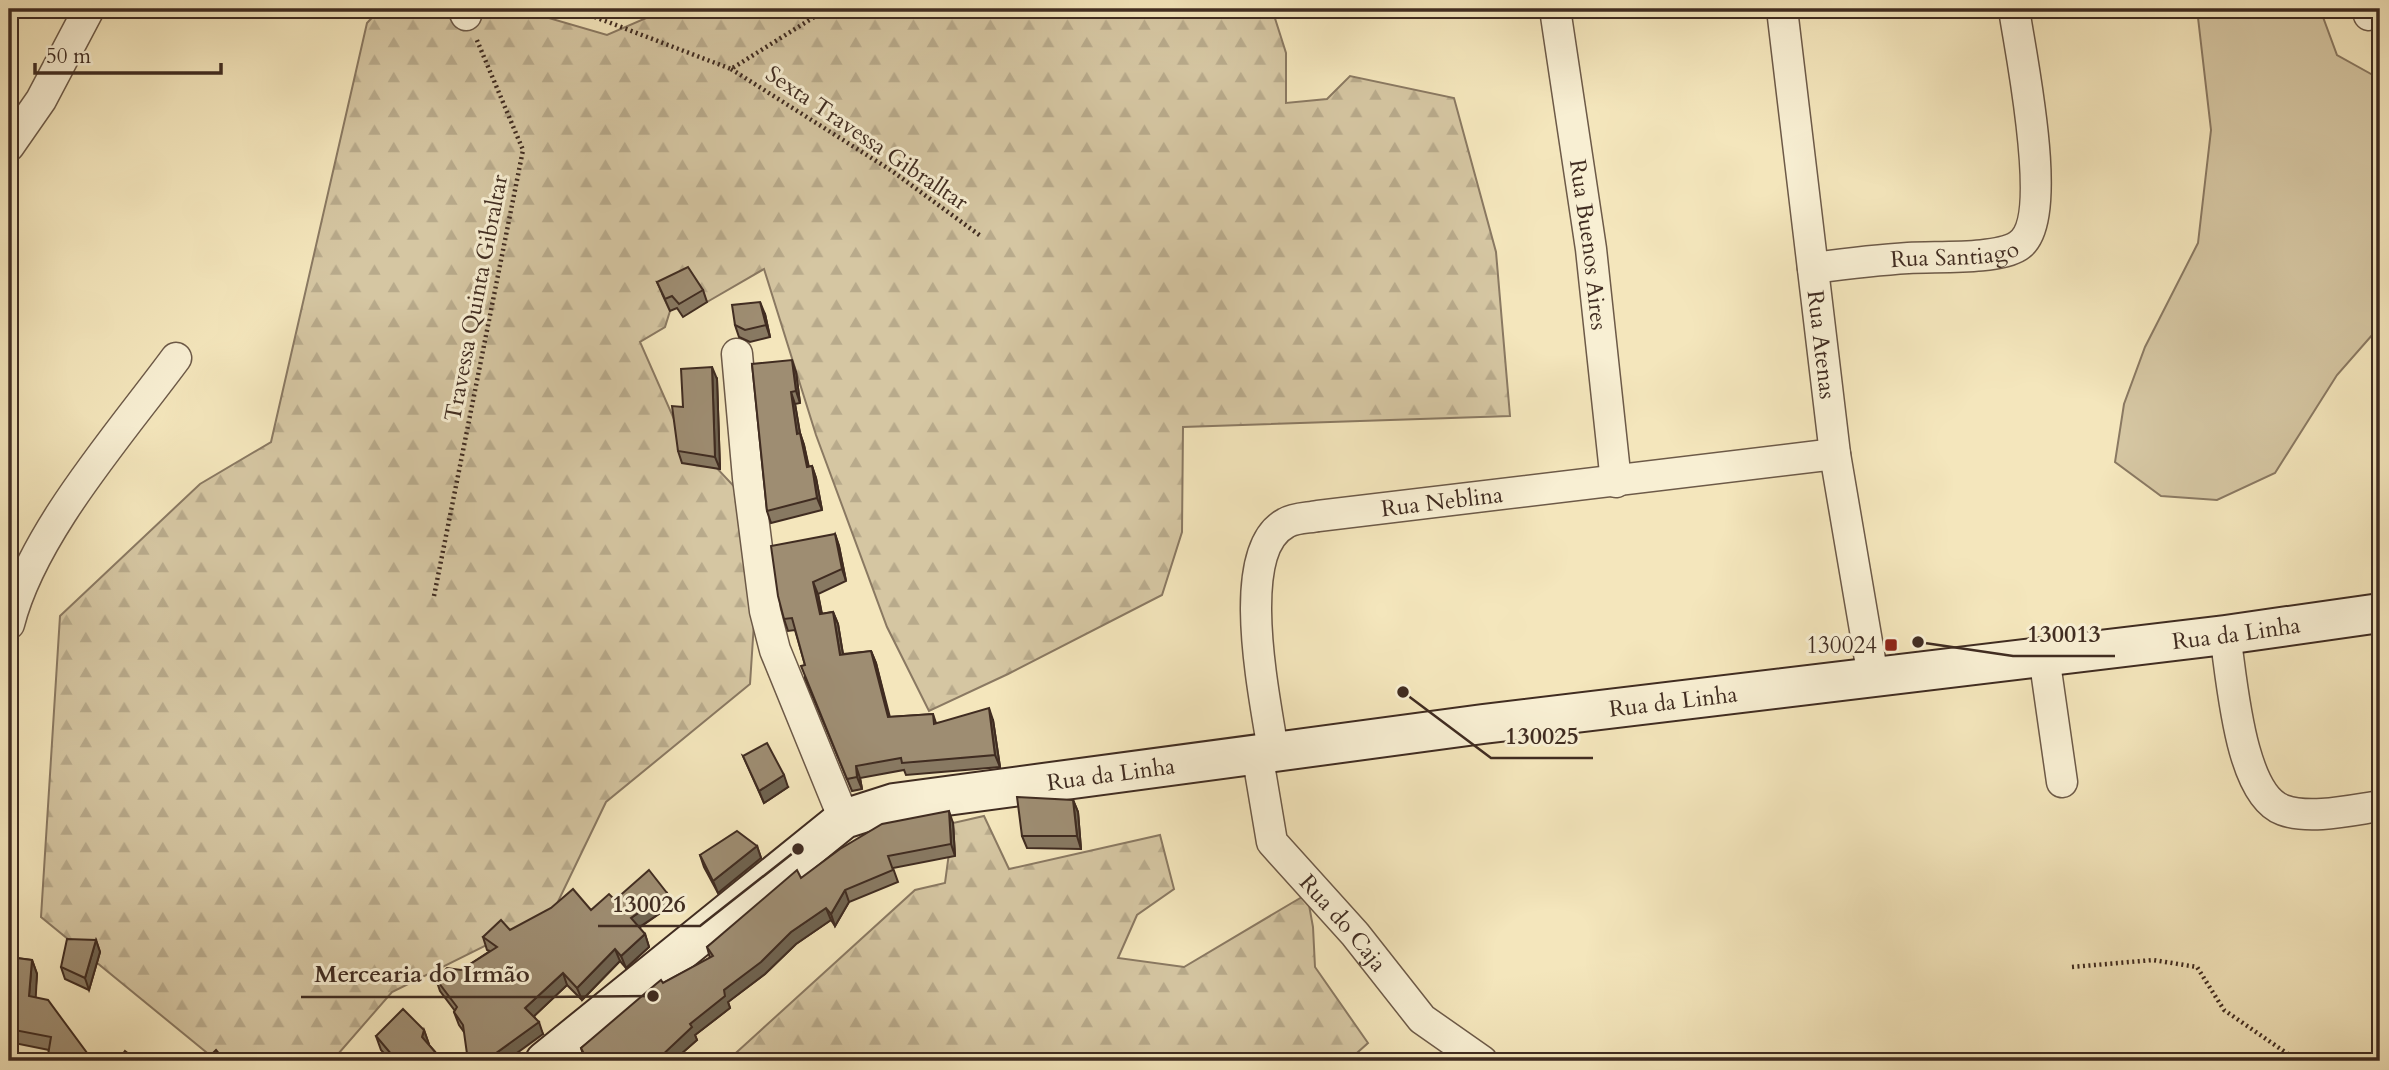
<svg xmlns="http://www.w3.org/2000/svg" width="2389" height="1070" viewBox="0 0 2389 1070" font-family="Cardo,serif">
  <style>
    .grass { fill: #d5c6a2; stroke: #8a7962; stroke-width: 2 }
    .forest { fill: url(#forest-firs); stroke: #8a7962; stroke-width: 2 }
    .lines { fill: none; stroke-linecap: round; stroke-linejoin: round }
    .street-casing { stroke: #6d5a48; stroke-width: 33 }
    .secondary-casing { stroke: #402c21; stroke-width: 42 }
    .path { stroke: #402c21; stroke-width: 4.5; stroke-dasharray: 2 3.5; stroke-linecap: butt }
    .street { stroke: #f8efd3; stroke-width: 30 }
    .secondary { stroke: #f8efd3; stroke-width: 38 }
    .wall { fill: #887962; stroke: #402c21; stroke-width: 2 }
    .shaded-wall { fill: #6f6350; stroke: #402c21; stroke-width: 2 }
    .building { fill: #9e8d72; stroke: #402c21; stroke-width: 2 }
    .poi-dot { fill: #8f2418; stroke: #f8efd3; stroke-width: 2.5 }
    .labels { text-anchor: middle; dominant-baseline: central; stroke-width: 6; stroke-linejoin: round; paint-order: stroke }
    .street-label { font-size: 23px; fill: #402c21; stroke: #f8efd3 }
    .poi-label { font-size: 23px; fill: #402c21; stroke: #f8efd3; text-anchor: end }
    .leader { fill: none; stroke: #402c21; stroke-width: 2.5 }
    .callout-dot { fill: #402c21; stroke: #f8efd3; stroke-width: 2.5 }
    .callout-label { font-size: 24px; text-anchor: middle; font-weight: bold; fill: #402c21; stroke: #f8efd3; stroke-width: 6; stroke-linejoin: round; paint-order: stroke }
  </style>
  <defs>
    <pattern id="forest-firs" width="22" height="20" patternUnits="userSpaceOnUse" patternTransform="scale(1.75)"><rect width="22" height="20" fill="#d5c6a2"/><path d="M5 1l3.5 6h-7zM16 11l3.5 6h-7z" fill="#b8aa8b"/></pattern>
  </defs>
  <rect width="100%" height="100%" fill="#f4e6bc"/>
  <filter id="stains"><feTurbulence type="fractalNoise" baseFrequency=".00286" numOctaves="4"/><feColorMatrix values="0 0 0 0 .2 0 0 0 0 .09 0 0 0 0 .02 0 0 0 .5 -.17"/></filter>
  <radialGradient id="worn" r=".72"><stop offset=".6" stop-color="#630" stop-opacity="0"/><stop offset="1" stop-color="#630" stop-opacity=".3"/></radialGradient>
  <!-- grass -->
  <polygon class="grass" points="2197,9 2320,9 2337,55 2380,79 2380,326 2337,375 2275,473 2217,500 2161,496 2115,462 2124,404 2145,347 2198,243 2211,130"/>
  <!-- forest -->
  <g class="forest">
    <polygon points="380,9 518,9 607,35 667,9 1032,9 1035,12 1053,9 1272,9 1286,53 1286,103 1327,99 1350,76 1454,98 1496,252 1510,416 1183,427 1182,532 1162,595 1008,674 929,711 887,627 816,435 764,269 707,302 692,279 662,294 670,311 665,327 640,342 677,426 761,515 750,684 606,802 553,912 392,992 332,1061 217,1061 41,917 60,616 200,484 271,442 367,23"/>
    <polygon points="984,816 1009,869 1160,835 1174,889 1137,915 1118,958 1184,967 1307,894 1313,927 1315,967 1368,1043 1348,1061 727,1061 915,890 945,883 953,823"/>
  </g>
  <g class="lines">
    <!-- street casing -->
    <g class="street-casing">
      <g id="street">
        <polyline points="463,9 466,15"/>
        <path id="s1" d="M1555,9L1591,249L1616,482"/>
        <path id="s2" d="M1782,9L1835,454L1873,677"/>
        <polyline points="2369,15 2370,9"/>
        <polyline points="9,146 41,100 89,9"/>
        <path id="s3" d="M1813,268C1844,264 1876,260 1908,258C1936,256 1996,260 2018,246C2057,222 2020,52 2014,9"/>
        <polyline points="737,354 748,478 765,611 775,650 844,819"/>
        <path d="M9,624C32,533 120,434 176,358"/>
        <path d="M2225,635C2232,677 2239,794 2283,810C2310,820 2352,810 2380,806"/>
        <polyline points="2044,656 2062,782"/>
        <path id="s4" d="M1273,751C1266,702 1232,551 1286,523C1294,518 1308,518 1318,516L1835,454"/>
        <path id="s5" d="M1257,753L1272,842L1355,934L1422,1019L1482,1061"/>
      </g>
    </g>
    <!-- secondary casing -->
    <g class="secondary-casing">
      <g id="secondary">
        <path id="s6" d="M545,1061L844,819L894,803L1483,724L2225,635L2380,613"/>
      </g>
    </g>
    <!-- path -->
    <g class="path">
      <polyline points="574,9 731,69 827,9"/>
      <polyline points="492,13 573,9"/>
      <polyline points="731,69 892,171 982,237"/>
      <polyline points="434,596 523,150 476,38"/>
      <polyline points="2072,967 2153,960 2197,967 2224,1010 2298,1061"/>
    </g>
    <!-- street -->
    <use href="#street" class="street"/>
    <!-- secondary -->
    <use href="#secondary" class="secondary"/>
  </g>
  <!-- wall -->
  <g class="wall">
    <polygon points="657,282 703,290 707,302 683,317 677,308 670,311"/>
    <polygon points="765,314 770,337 750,342 739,337 735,325"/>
    <polygon points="752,364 796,372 800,403 795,404 800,433 804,445 809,467 812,466 816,478 822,510 771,523 767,511"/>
    <polygon points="717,379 720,469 682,463 678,451 683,407"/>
    <polygon points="835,534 839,546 846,581 818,594 822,614 833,612 838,624 843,654 871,651 876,663 889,717 933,714 936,723 993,720 1000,767 906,775 904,770 860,778 862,789 852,791 805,678 805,665 795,630 788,631 784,619"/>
    <polygon points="743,756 788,787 764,803"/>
    <polygon points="1073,800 1078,812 1081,849 1027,848 1022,836"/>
    <polygon points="953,823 955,856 893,868 898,882 849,902 835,926 831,920 796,944 765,974 728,1002 730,1008 695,1035 697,1040 673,1061 578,1061 584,1057 581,1048 663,983 710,958 707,947 801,878"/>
    <polygon points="757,846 761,858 718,893 704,867 700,855"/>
    <polygon points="667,893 672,905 639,928 645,934 649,947 626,968 620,961 582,1000 567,985 534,1016 543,1034 464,1032 459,1025 454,1012 455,1011 440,991 436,979 461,970 490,951 487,950 483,937 510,930 591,910 615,900"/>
    <polygon points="96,940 100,952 89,990 65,979 61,967"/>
    <polygon points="9,957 32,960 37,974 35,997 93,1061 49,1050 9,1042"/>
    <polygon points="424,1030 429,1045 443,1061 391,1061 381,1050 376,1036"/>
  </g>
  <!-- shaded-wall -->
  <g class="shaded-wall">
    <polygon points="760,302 765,314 770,337 766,325"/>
    <polygon points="792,360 796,372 800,403 796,391"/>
    <polygon points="712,367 717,379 720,469 715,457"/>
    <polygon points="791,392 795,404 802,446 797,434"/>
    <polygon points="800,433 804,445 811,480 807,467"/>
    <polygon points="812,466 816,478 822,510 817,498"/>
    <polygon points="835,534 839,546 846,581 842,569"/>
    <polygon points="813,582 818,594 824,626 820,614"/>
    <polygon points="833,612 838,624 845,667 840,655"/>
    <polygon points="871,651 876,663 893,729 888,717"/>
    <polygon points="989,708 993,720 1000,767 995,755"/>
    <polygon points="856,766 860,778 862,789 857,777"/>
    <polygon points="784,775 788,787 764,803 759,791"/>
    <polygon points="1073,800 1078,812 1081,849 1077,836"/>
    <polygon points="949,811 953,823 955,856 951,844"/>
    <polygon points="757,846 761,858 718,893 713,881"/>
    <polygon points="845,890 849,902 835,926 831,914"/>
    <polygon points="667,893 672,905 635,930 631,918"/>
    <polygon points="826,908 831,920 796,944 765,974 728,1002 730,1008 695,1035 697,1040 673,1061 656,1061 690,1024 724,990 791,932"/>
    <polygon points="645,934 649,947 626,968 621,956"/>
    <polygon points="96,940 100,952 89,990 85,978"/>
    <polygon points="615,949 620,961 582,1000 577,988"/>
    <polygon points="32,960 37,974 35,1010 29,996"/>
    <polygon points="563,973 567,985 530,1020 525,1008"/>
    <polygon points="539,1022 543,1034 506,1061 485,1061"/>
    <polygon points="424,1030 429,1044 427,1051 422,1037"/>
  </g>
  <!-- building -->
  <g class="building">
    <polygon points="688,267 703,290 679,304 672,296 665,299 657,282"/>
    <polygon points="760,302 766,325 745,330 735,325 732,305"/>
    <polygon points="792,360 796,391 791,392 797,434 800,433 807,467 812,466 817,498 767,511 752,364"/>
    <polygon points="712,367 715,457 678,451 672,406 683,407 681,369"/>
    <polygon points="835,534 842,569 813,582 820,614 833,612 840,655 871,651 888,717 933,714 934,724 989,708 995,755 902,763 901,758 856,766 857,777 847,779 801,666 805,665 792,618 784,619 778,596 771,546"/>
    <polygon points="767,743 784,775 759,791 743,756"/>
    <polygon points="1017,797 1073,800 1077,836 1022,836"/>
    <polygon points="949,811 951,844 888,856 893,870 845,890 831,914 826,908 791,932 761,962 724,990 725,996 690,1024 692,1027 656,1061 578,1061 585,1056 581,1048 656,984 661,980 663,983 713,956 707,947 797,870 801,878 840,849 882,824"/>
    <polygon points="737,831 757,846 713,881 700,855"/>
    <polygon points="649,870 667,893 631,918 645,934 621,956 615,949 577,988 563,973 525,1008 539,1022 485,1061 468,1061 463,1025 454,1012 457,1007 436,979 447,968 461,970 497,947 483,937 501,920 510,930 551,908 573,889 591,910 609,894 615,900"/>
    <polygon points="67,939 96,940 85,978 61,967"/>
    <polygon points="9,957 32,960 29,996 48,1000 93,1061 47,1061 51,1037 9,1029"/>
    <polygon points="403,1009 424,1030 422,1037 443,1061 397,1061 376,1036"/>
    <polygon points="216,1050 225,1061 205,1061"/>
    <polygon points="125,1051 138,1061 118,1061"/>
  </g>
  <!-- markers -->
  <rect class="poi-dot" x="1884" y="638" width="14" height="14" rx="3.5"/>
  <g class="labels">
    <!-- street labels -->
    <g class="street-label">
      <text transform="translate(867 138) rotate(34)">Sexta Travessa Gibralltar</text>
      <text stroke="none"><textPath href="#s1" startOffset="238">Rua Buenos Aires</textPath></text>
      <text stroke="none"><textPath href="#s3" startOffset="142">Rua Santiago</textPath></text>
      <text transform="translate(476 298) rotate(-79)">Travessa Quinta Gibraltar</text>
      <text stroke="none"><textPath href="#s2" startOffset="338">Rua Atenas</textPath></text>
      <text stroke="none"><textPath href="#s4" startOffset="396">Rua Neblina</textPath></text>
      <text stroke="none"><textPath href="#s6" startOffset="1790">Rua da Linha</textPath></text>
      <text stroke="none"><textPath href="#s6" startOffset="1223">Rua da Linha</textPath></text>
      <text stroke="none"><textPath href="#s6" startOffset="656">Rua da Linha</textPath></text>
      <text stroke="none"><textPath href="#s5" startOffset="198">Rua do Caja</textPath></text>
    </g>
    <!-- poi labels -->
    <g class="poi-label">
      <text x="1877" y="645">130024</text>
    </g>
  </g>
  <!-- callouts -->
  <path class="leader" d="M1918 642L2013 656H2115M1403 692L1491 758H1593M798 849L700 926H598M653 996L544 997H301"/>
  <g class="callout-dot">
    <circle cx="1918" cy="642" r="7"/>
    <circle cx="1403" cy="692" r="7"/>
    <circle cx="798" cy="849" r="7"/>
    <circle cx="653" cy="996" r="7"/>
  </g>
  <g class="callout-label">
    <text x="2064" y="642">130013</text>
    <text x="1542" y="744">130025</text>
    <text x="649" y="912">130026</text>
    <text x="422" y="982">Mercearia do Irmão</text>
  </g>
  <!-- margin -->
  <rect width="2389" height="1070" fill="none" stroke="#f4e6bc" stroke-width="35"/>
  <rect x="10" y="10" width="2368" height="1049" fill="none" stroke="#402c21" stroke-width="3.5"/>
  <rect x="18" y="18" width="2354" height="1035" fill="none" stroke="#402c21" stroke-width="2"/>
  <!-- scale -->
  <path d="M35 63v10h186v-10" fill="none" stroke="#402c21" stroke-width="3.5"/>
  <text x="46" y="63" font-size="21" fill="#402c21" stroke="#f8efd3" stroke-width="5" paint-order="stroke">50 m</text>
  <rect width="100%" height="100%" filter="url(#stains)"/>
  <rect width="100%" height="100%" fill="url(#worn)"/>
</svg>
